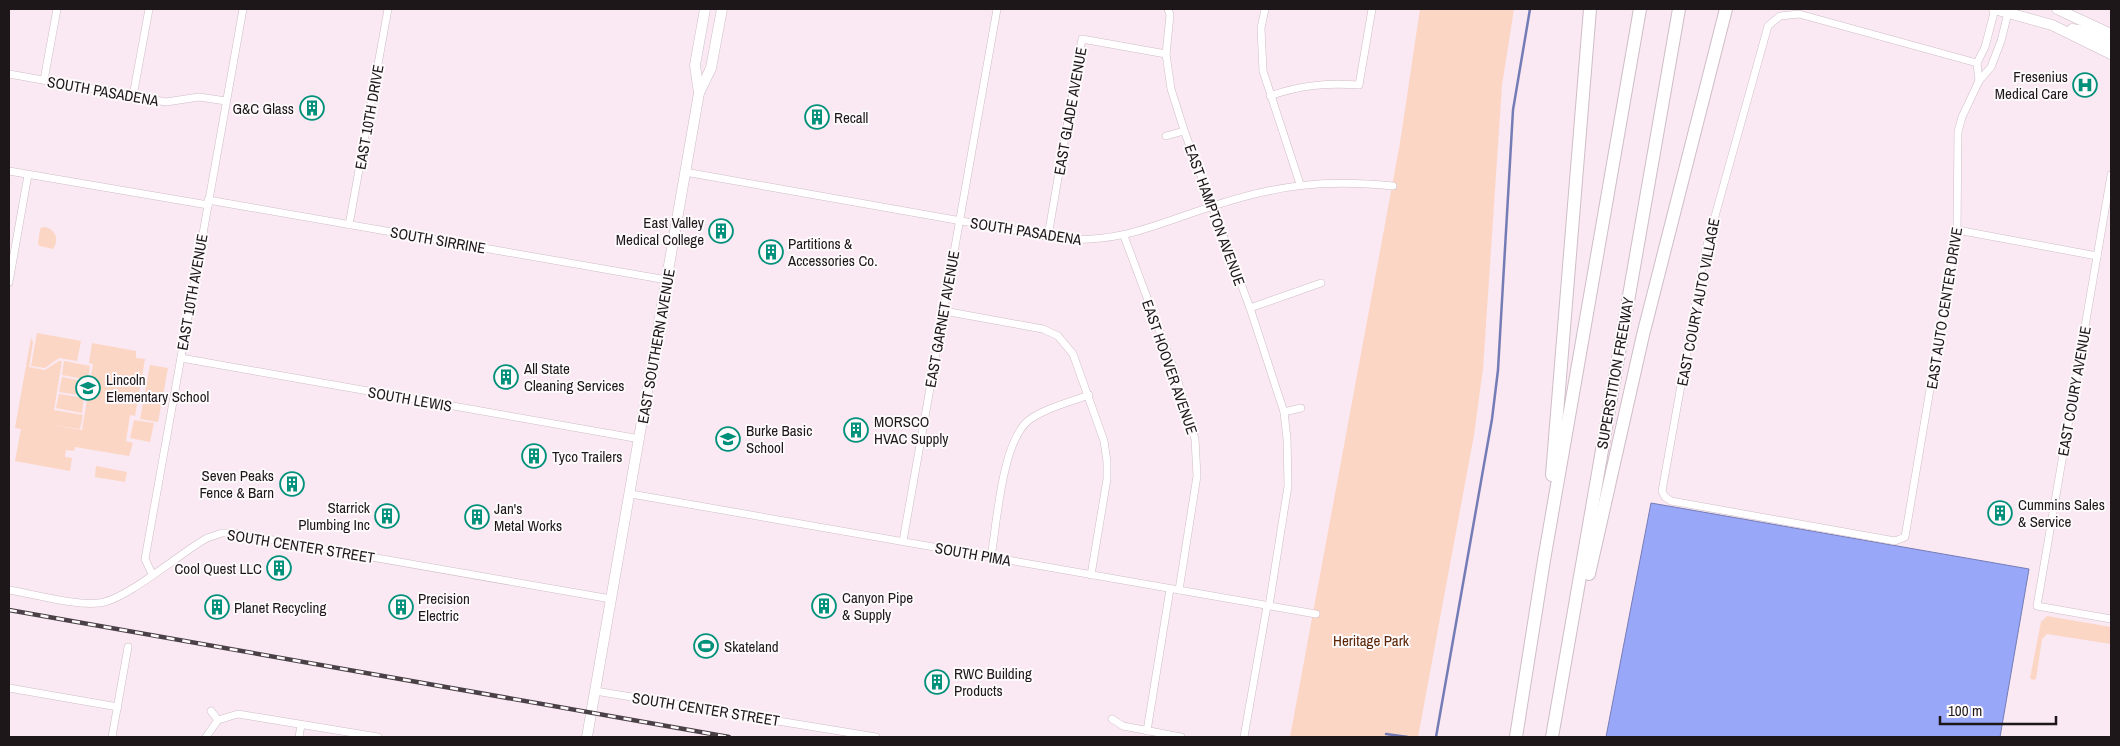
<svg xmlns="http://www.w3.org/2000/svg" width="2120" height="746" viewBox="0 0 2120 746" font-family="'Archivo Narrow',sans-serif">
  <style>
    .green { fill: #fcd6c4 }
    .water { fill: #99a7f9; stroke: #747cb6 }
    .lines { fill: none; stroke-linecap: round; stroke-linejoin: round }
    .stream { stroke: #747cb6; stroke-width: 2.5 }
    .street-casing { stroke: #cfbdc7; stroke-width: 8 }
    .secondary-casing { stroke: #cfbdc7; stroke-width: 11 }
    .highway-casing { stroke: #cfbdc7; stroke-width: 14 }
    .street { stroke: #fff; stroke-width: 7 }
    .secondary { stroke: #fff; stroke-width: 10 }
    .highway { stroke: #fff; stroke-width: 12 }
    .rail-casing { stroke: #4a4146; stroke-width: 4.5 }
    .rail { stroke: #fefafc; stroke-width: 2.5; stroke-dasharray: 8; stroke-linecap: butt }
    .labels { text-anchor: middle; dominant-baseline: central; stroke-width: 4; stroke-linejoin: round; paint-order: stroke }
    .poi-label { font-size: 15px; fill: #1d171a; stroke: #fefafc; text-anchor: start }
    .street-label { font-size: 15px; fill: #1d171a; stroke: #fefafc }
    .park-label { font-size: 15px; fill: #5b2503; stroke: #fefafc }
  </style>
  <rect width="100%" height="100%" fill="#fae8f2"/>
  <!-- green -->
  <g class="green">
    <polygon points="1420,9 1514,9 1502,85 1483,369 1474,435 1418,737 1290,737 1400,143"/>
    <path d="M43,227C55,228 60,239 53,249L40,246L38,244L40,229Z"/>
    <polygon points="37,333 81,341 77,361 59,358 45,368 31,366"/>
    <polygon points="31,338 33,342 29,367 45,370 59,361 62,361 54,410 83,415 80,429 51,425 82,430 93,364 89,363 92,343 136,351 136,358 145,359 135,416 130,415 126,441 133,443 129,456 75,447 74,451 66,450 65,457 72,458 70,471 15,461 21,429 15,428"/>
    <polygon points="64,361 90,366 88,380 62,375"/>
    <polygon points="150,365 168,368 158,422 140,419"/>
    <polygon points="62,377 87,382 85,396 59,392"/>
    <polygon points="59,394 84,398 82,413 56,408"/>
    <polygon points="134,420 154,423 150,442 130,438"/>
    <polygon points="96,466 127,472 125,482 95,477"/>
    <polygon points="2047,616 2111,627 2111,644 2047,634 2042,639 2036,679 2033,680 2030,678 2041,622"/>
  </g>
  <!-- water -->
  <polygon class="water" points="1651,503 2029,569 2000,737 1606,737"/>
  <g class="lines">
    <!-- stream -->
    <g class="stream">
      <polyline points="1386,734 1408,737"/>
      <polyline points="1436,737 1492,419 1498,370 1513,110 1530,9"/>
    </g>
    <!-- street casing -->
    <g class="street-casing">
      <g id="street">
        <polyline points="1168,9 1170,15 1166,54 1171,89 1185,133 1250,308 1284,412 1287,439 1288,486 1269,606"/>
        <polyline points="1265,9 1261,28 1263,71 1300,184"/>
        <polyline points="1977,63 1799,14 1780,16 1768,26 1705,252 1662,491 1665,497 1671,501 1895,541 1905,537 1957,230 1958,132 1962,117 1979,81 1991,67 2001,41 2009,9"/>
        <polyline points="9,74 166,102 199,97 226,101"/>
        <polyline points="44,80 57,9"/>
        <polyline points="1979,81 1977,63 1985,47 1995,9"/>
        <polyline points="133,96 149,9"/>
        <path d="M1270,96C1300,85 1327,83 1359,85L1372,9"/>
        <polyline points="1166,136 1184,131"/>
        <polyline points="9,171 208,205"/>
        <path d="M685,172L1063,239C1121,243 1157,224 1210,207C1276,185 1324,179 1393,186"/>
        <polyline points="2111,175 2037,606 2111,619"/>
        <polyline points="208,200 667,280"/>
        <polyline points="349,225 388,9"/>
        <polyline points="1957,230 2097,256"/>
        <polyline points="1048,236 1082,39 1166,54"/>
        <polyline points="1124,236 1176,375 1195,439 1197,476 1179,590"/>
        <polyline points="9,282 28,175"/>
        <polyline points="1250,308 1321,283"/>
        <polyline points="944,311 1043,329 1058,336 1073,354 1104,441 1107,462 1107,479 1091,575"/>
        <polyline points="181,358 640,439"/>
        <polyline points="1284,412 1301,408"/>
        <polyline points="631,494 1316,614"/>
        <polyline points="903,541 997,9"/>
        <path d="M991,557C997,522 1002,441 1029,420C1046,408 1070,402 1089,395"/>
        <polyline points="152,574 145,559 243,9"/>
        <path d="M9,590C34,594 75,606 99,603C125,601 180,553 207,538L222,533H234L611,599"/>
        <polyline points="9,688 118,707"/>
        <polyline points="595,691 876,737"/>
        <polyline points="211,711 218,720"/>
        <polyline points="1112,719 1123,726 1181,737"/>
        <polyline points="218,720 238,714 378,737"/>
        <polyline points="1147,731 1170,589"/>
        <polyline points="112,737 128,647"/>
        <polyline points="206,737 218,720"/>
        <polyline points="299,737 301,725"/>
        <polyline points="1244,737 1267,606"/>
      </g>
    </g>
    <!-- secondary casing -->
    <g class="secondary-casing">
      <g id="secondary">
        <polyline points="1994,9 2052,25 2111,54"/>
        <polyline points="2057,9 2111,34"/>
        <polyline points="2072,29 2084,31 2111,45"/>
        <polyline points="699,93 695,65 705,9"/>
        <polyline points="587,737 699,93 711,68 722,9"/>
      </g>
    </g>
    <!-- highway casing -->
    <g class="highway-casing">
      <g id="highway">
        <polyline points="1552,475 1590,9"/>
        <polyline points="1589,574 1643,335 1726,9"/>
        <polyline points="1516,737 1544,560 1640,9"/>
        <polyline points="1552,737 1679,9"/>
      </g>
    </g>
    <!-- street -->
    <use href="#street" class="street"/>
    <!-- secondary -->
    <use href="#secondary" class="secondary"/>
    <!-- highway -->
    <use href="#highway" class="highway"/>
    <!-- rail casing -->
    <g class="rail-casing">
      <polyline id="rail" points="9,610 729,737"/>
    </g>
    <!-- rail -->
    <use href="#rail" class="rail"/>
  </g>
  <!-- icons -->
  <defs>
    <g id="hospital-ring" transform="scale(1.25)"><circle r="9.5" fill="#fefafc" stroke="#01907a" stroke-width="1.5"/><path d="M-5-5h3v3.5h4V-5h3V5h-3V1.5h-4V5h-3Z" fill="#01907a"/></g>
    <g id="building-ring" transform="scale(1.25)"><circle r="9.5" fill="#fefafc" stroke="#01907a" stroke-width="1.5"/><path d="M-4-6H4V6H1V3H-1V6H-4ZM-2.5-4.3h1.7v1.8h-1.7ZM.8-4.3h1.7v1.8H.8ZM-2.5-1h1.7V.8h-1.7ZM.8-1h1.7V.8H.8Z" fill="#01907a"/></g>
    <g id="school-ring" transform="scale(1.25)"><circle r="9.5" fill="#fefafc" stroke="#01907a" stroke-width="1.5"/><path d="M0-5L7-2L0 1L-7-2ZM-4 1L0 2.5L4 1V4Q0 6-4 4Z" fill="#01907a"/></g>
    <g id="stadium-ring" transform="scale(1.25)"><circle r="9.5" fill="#fefafc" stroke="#01907a" stroke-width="1.5"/><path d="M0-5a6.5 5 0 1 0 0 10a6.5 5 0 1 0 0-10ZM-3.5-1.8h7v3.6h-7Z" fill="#01907a"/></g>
  </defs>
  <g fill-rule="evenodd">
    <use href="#hospital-ring" x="2085" y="85"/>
    <use href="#building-ring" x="312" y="108"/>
    <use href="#building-ring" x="817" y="117"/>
    <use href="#building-ring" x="721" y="231"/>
    <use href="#building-ring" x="771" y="252"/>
    <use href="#building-ring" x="506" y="377"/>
    <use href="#school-ring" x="88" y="388"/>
    <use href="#building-ring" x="856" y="430"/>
    <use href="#school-ring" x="728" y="439"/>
    <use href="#building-ring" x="534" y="456"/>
    <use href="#building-ring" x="292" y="484"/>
    <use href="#building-ring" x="2000" y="513"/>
    <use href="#building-ring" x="387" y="516"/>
    <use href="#building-ring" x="477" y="517"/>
    <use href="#building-ring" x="279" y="568"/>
    <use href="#building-ring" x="824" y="606"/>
    <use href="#building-ring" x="217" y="607"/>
    <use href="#building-ring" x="401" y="607"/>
    <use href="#stadium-ring" x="706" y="646"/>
    <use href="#building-ring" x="937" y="682"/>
  </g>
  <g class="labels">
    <!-- poi labels -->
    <g class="poi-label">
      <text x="2068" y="76" text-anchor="end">Fresenius<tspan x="2068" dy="17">Medical Care</tspan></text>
      <text x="294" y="108" text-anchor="end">G&amp;C Glass</text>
      <text x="834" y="117">Recall</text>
      <text x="704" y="222" text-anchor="end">East Valley<tspan x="704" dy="17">Medical College</tspan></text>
      <text x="788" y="243">Partitions &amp;<tspan x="788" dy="17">Accessories Co.</tspan></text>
      <text x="524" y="368">All State<tspan x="524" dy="17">Cleaning Services</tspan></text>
      <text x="106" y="379">Lincoln<tspan x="106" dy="17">Elementary School</tspan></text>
      <text x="874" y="421">MORSCO<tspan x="874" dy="17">HVAC Supply</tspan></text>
      <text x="746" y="430">Burke Basic<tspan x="746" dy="17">School</tspan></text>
      <text x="552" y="456">Tyco Trailers</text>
      <text x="274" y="475" text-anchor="end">Seven Peaks<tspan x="274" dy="17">Fence &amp; Barn</tspan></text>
      <text x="2018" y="504">Cummins Sales<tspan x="2018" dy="17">&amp; Service</tspan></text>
      <text x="370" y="507" text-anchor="end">Starrick<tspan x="370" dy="17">Plumbing Inc</tspan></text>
      <text x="494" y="508">Jan's<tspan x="494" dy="17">Metal Works</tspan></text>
      <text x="262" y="568" text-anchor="end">Cool Quest LLC</text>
      <text x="842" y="597">Canyon Pipe<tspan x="842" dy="17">&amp; Supply</tspan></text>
      <text x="418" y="598">Precision<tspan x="418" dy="17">Electric</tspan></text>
      <text x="234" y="607">Planet Recycling</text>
      <text x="724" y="646">Skateland</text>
      <text x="954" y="673">RWC Building<tspan x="954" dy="17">Products</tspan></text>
    </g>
    <!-- street labels -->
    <g class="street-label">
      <text transform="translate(103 91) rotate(10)">SOUTH PASADENA</text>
      <text transform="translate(1070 111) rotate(-80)">EAST GLADE AVENUE</text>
      <text transform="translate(369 117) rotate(-80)">EAST 10TH DRIVE</text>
      <text transform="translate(1215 215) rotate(70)">EAST HAMPTON AVENUE</text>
      <text transform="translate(1026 231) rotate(9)">SOUTH PASADENA</text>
      <text transform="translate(438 240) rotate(10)">SOUTH SIRRINE</text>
      <text transform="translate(192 292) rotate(-80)">EAST 10TH AVENUE</text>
      <text transform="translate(1698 302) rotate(-79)">EAST COURY AUTO VILLAGE</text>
      <text transform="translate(1944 308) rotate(-81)">EAST AUTO CENTER DRIVE</text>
      <text transform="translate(942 319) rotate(-80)">EAST GARNET AVENUE</text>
      <text transform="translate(656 346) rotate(-80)">EAST SOUTHERN AVENUE</text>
      <text transform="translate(1170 367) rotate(71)">EAST HOOVER AVENUE</text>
      <text transform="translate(1615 373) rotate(-80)">SUPERSTITION FREEWAY</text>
      <text transform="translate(2074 391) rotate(-80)">EAST COURY AVENUE</text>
      <text transform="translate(410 399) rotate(10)">SOUTH LEWIS</text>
      <text transform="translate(301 546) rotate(9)">SOUTH CENTER STREET</text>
      <text transform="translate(973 554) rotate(10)">SOUTH PIMA</text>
      <text transform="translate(706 709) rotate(9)">SOUTH CENTER STREET</text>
    </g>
    <!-- park labels -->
    <g class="park-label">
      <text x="1371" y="640">Heritage Park</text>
    </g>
  </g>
  <!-- border -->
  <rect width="2120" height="746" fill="none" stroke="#1d171a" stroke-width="20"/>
  <!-- scale -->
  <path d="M1940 716v8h116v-8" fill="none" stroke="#1d171a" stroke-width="2.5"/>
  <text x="1948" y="716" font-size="15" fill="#1d171a" stroke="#fefafc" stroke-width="4" paint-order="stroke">100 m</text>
</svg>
